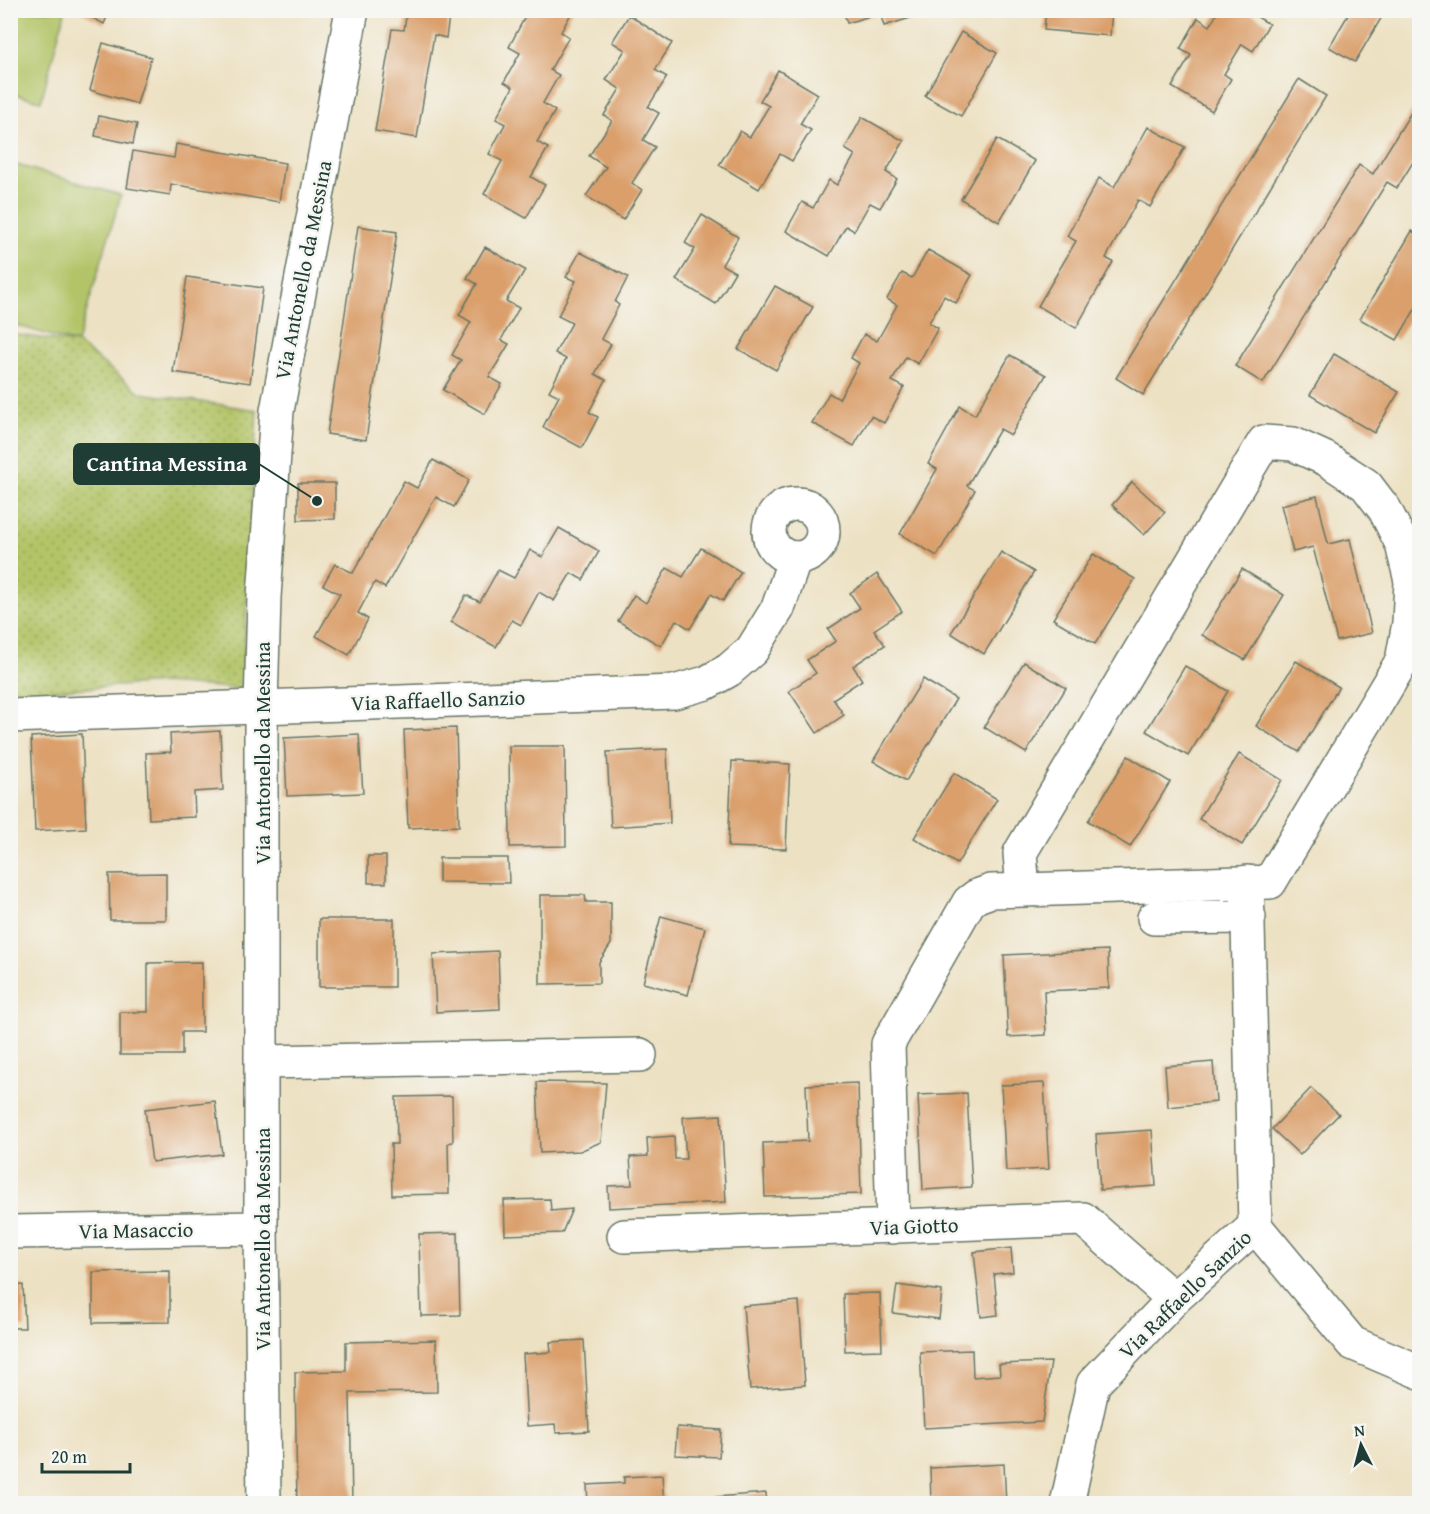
<svg xmlns="http://www.w3.org/2000/svg" width="1430" height="1514" viewBox="0 0 1430 1514" font-family="'Gentium Book Plus',serif">
  <style>
    .grass { fill: url(#grass-dots); stroke: #69804e; stroke-width: 1.5 }
    .garden { fill: #b3c467; stroke: #69804e; stroke-width: 1.5 }
    .building { fill: #da9f6b }
    .lines { fill: none; stroke-linecap: round; stroke-linejoin: round }
    .minor-casing { stroke: #677666; stroke-width: 36 }
    .minor { stroke: #fff; stroke-width: 33 }
    .labels { text-anchor: middle; dominant-baseline: central; stroke-width: 5; stroke-linejoin: round; paint-order: stroke }
    .street-label { font-size: 21px; fill: #1f3d34; stroke: #f6f6f2 }
    .leader { fill: none; stroke: #1f3d34; stroke-width: 2 }
    .callout-dot { fill: #1f3d34; stroke: #f6f6f2; stroke-width: 2 }
    .callout { fill: #1f3d34; stroke: #1f3d34; stroke-width: 2 }
    .callout-label { font-size: 22px; text-anchor: middle; font-weight: bold; fill: #fff }
  </style>
  <defs>
    <pattern id="grass-dots" width="8" height="8" patternUnits="userSpaceOnUse" patternTransform="scale(1.5)"><rect width="8" height="8" fill="#b3c467"/><path d="M2 2h.1M6 6h.1" fill="none" stroke="#91a056" stroke-width="1.8" stroke-linecap="round"/></pattern>
  </defs>
  <rect width="100%" height="100%" fill="#f6f6f2"/>
  <filter id="ink" filterUnits="userSpaceOnUse"><feTurbulence type="fractalNoise" baseFrequency=".0167" numOctaves="2"/><feDisplacementMap in="SourceGraphic" scale="12" xChannelSelector="R" yChannelSelector="G"/><feConvolveMatrix kernelMatrix="1 2 1 2 8 2 1 2 1" color-interpolation-filters="sRGB"/></filter>
  <filter id="wash" filterUnits="userSpaceOnUse"><feTurbulence type="fractalNoise" baseFrequency=".008" numOctaves="4" result="noise"/><feDisplacementMap in="SourceGraphic" scale="24" xChannelSelector="R" yChannelSelector="G"/><feGaussianBlur stdDeviation="1.35" result="paint"/><feColorMatrix in="noise" values="0 0 0 0 0 0 0 0 0 0 0 0 0 0 0 0 0 1.4 0 .05"/><feComposite in="paint" operator="in"/></filter>
  <g filter="url(#wash)">
    <rect width="100%" height="100%" fill="#ede1c3"/>
    <!-- grass -->
    <polygon class="grass" points="11,334 77,343 141,393 257,410 242,689 164,683 11,693"/>
    <!-- garden -->
    <g class="garden">
      <polygon points="10,11 65,11 41,101 11,93"/>
      <polygon points="10,163 121,195 77,343 11,324"/>
    </g>
    <g id="blocks">
      <!-- building -->
      <g class="building">
        <polygon points="77,10 110,10 104,24"/>
        <polygon points="198,10 217,10 216,15"/>
        <polygon points="407,10 450,10 446,38 434,35 417,138 375,131 392,29 404,30"/>
        <polygon points="522,10 573,10 561,32 569,37 550,70 559,75 543,103 555,111 537,142 548,148 531,177 545,185 526,218 484,194 502,161 489,154 505,124 496,119 513,87 504,82 520,53 509,47 527,13"/>
        <polygon points="806,10 827,10 827,11 808,17"/>
        <polygon points="843,10 915,10 917,16 884,26 880,13 847,23"/>
        <polygon points="1046,10 1112,10 1110,36 1044,30"/>
        <polygon points="1219,10 1246,10 1269,24 1253,51 1242,44 1224,74 1231,79 1212,111 1172,87 1191,55 1180,49 1198,18 1210,26"/>
        <polygon points="1351,10 1386,10 1355,62 1329,47"/>
        <polygon points="629,15 672,43 655,70 667,77 648,107 659,113 643,140 655,147 632,183 642,190 623,220 586,196 606,167 589,156 612,121 604,115 620,89 606,80 625,50 612,42"/>
        <polygon points="961,32 997,53 961,116 925,96"/>
        <polygon points="103,43 151,57 137,104 90,90"/>
        <polygon points="778,70 818,94 800,124 811,130 792,161 780,154 759,189 719,165 740,131 750,137 769,106 760,101"/>
        <polygon points="1299,79 1326,96 1143,395 1116,378"/>
        <polygon points="1420,98 1420,151 1397,188 1387,182 1263,383 1235,366 1359,165 1373,174"/>
        <polygon points="99,116 137,124 133,144 95,136"/>
        <polygon points="862,117 904,141 886,172 897,179 880,208 870,203 854,231 846,226 829,256 786,231 802,202 813,208 829,180 837,185 855,155 845,149"/>
        <polygon points="1148,127 1185,147 1150,207 1138,200 1106,258 1113,262 1076,328 1038,306 1076,241 1067,236 1099,178 1114,187"/>
        <polygon points="997,139 1035,161 999,222 961,199"/>
        <polygon points="176,144 285,163 279,202 171,184 170,195 127,188 133,151 174,158"/>
        <polygon points="702,215 738,237 722,265 735,272 716,304 676,280 695,249 685,243"/>
        <polygon points="358,226 397,232 366,440 327,434"/>
        <polygon points="1412,231 1420,236 1420,301 1397,340 1360,319"/>
        <polygon points="485,247 525,270 506,301 519,308 501,340 509,344 489,377 502,384 485,414 443,390 461,360 452,355 471,322 459,315 477,284 467,278"/>
        <polygon points="928,250 972,275 956,303 944,296 929,323 938,328 918,364 906,357 892,381 904,387 884,423 871,416 854,446 812,423 829,393 839,399 859,363 851,358 864,334 877,341 897,305 887,299 902,273 912,278"/>
        <polygon points="580,252 628,277 615,302 619,305 601,339 611,344 595,374 606,380 589,412 598,417 582,448 543,427 559,396 549,391 566,359 555,353 572,323 558,316 576,281 566,277"/>
        <polygon points="187,277 263,288 250,383 173,372"/>
        <polygon points="775,286 813,307 776,370 738,349"/>
        <polygon points="1334,354 1399,392 1374,433 1310,395"/>
        <polygon points="1010,355 1046,375 1011,435 1000,429 967,486 975,490 937,556 900,534 937,469 928,464 960,406 975,415"/>
        <polygon points="433,460 469,480 454,507 436,497 385,588 375,582 358,613 368,619 349,655 316,636 340,594 323,585 335,564 353,573 404,481 417,488"/>
        <polygon points="1132,482 1165,512 1144,535 1112,505"/>
        <polygon points="298,483 335,483 335,519 298,520"/>
        <polygon points="1317,496 1328,544 1350,539 1372,633 1337,641 1313,547 1293,552 1281,505"/>
        <polygon points="559,528 599,551 583,580 571,573 554,601 539,592 521,625 512,620 496,647 451,622 466,595 480,602 498,570 514,578 530,550 542,557"/>
        <polygon points="701,548 741,572 723,601 711,594 690,629 676,620 661,646 618,621 634,595 646,603 667,568 683,577"/>
        <polygon points="1001,552 1034,572 984,654 951,633"/>
        <polygon points="1093,554 1135,579 1095,644 1053,619"/>
        <polygon points="1242,569 1284,595 1245,660 1202,635"/>
        <polygon points="877,574 902,611 874,630 885,645 853,666 862,680 833,699 844,715 817,733 789,691 816,673 807,660 836,641 828,629 860,608 850,593"/>
        <polygon points="1296,661 1339,687 1299,752 1256,726"/>
        <polygon points="1024,662 1066,688 1026,753 984,727"/>
        <polygon points="1185,666 1228,691 1188,756 1146,731"/>
        <polygon points="923,679 956,699 906,781 873,761"/>
        <polygon points="456,728 459,826 408,828 404,730"/>
        <polygon points="220,731 223,790 194,792 195,817 149,819 146,753 171,752 170,734"/>
        <polygon points="82,734 86,828 35,831 31,737"/>
        <polygon points="359,734 363,793 287,796 284,738"/>
        <polygon points="509,746 565,746 566,846 510,847"/>
        <polygon points="667,749 670,823 611,827 607,752"/>
        <polygon points="1239,754 1282,780 1242,845 1199,819"/>
        <polygon points="1128,756 1170,782 1130,847 1088,821"/>
        <polygon points="732,761 790,764 786,849 728,847"/>
        <polygon points="954,773 997,799 957,864 914,838"/>
        <rect x="368" y="856" width="18" height="27"/>
        <polygon points="439,858 508,858 509,883 439,882"/>
        <polygon points="166,873 166,920 110,920 109,874"/>
        <polygon points="540,895 585,895 586,902 611,902 611,944 599,962 599,983 540,984"/>
        <polygon points="661,916 705,928 688,995 643,983"/>
        <rect x="319" y="919" width="75" height="68"/>
        <polygon points="1108,950 1109,988 1044,991 1046,1035 1008,1037 1004,955"/>
        <polygon points="498,951 500,1009 436,1012 433,954"/>
        <polygon points="202,962 202,1032 182,1032 182,1055 120,1055 120,1012 148,1012 148,963"/>
        <polygon points="1213,1062 1216,1102 1168,1107 1165,1066"/>
        <polygon points="537,1082 606,1083 601,1142 580,1151 540,1153"/>
        <polygon points="858,1083 861,1194 765,1197 763,1143 808,1141 806,1085"/>
        <polygon points="1044,1083 1049,1169 1006,1171 1001,1085"/>
        <polygon points="1311,1088 1339,1114 1300,1155 1272,1129"/>
        <polygon points="967,1093 972,1187 923,1190 918,1095"/>
        <polygon points="452,1096 453,1142 448,1143 449,1194 392,1195 391,1144 397,1144 396,1097"/>
        <polygon points="215,1101 222,1154 152,1162 145,1109"/>
        <polygon points="721,1115 726,1202 609,1208 608,1186 632,1185 630,1157 648,1156 647,1138 674,1136 675,1159 686,1159 683,1117"/>
        <polygon points="1152,1130 1156,1186 1100,1190 1096,1134"/>
        <polygon points="550,1199 551,1211 572,1209 562,1233 505,1235 504,1200"/>
        <polygon points="458,1233 460,1315 421,1316 419,1234"/>
        <polygon points="1011,1248 1013,1272 994,1274 998,1315 981,1317 974,1252"/>
        <polygon points="170,1271 170,1322 93,1323 93,1272"/>
        <polygon points="23,1285 25,1328 10,1328 10,1286"/>
        <polygon points="897,1285 942,1291 939,1319 893,1313"/>
        <polygon points="880,1293 882,1350 845,1351 843,1294"/>
        <polygon points="799,1301 805,1385 750,1389 743,1306"/>
        <polygon points="436,1340 437,1392 350,1393 352,1504 297,1504 295,1372 346,1371 346,1342"/>
        <polygon points="584,1340 589,1431 556,1433 555,1424 527,1426 523,1354 551,1352 550,1342"/>
        <polygon points="972,1350 973,1377 1000,1375 999,1364 1051,1362 1042,1422 924,1428 920,1352"/>
        <polygon points="677,1427 721,1430 719,1457 675,1455"/>
        <polygon points="1004,1464 1006,1504 931,1504 930,1468"/>
        <polygon points="662,1475 664,1504 588,1504 587,1485 624,1483 624,1477"/>
        <polygon points="766,1493 767,1504 703,1504 703,1498"/>
      </g>
    </g>
  </g>
  <g filter="url(#ink)">
    <use href="#blocks" fill-opacity="0" stroke="#677666" stroke-width="1.5"/>
    <g class="lines">
      <!-- minor casing -->
      <g class="minor-casing">
        <g id="minor">
          <circle cx="796" cy="531" r="27"/>
          <polyline points="10,716 674,692 706,683 729,670 752,650 778,608 795,558"/>
          <polyline points="1247,882 1255,1226"/>
          <polyline points="1154,918 1249,917"/>
          <polyline points="262,1062 640,1055"/>
          <polyline points="893,1227 888,1044 969,902 977,896 991,891 1270,882 1402,661 1409,623 1411,581 1402,544 1385,510 1366,485 1326,459 1293,444 1264,442 1020,853 1023,890"/>
          <polyline points="10,1232 261,1228"/>
          <polyline points="624,1236 1083,1219 1174,1299"/>
          <polyline points="264,1504 261,1228 261,707 264,597 277,411 352,10"/>
          <polyline points="1067,1504 1093,1384 1174,1299 1255,1226 1352,1343 1420,1372"/>
        </g>
      </g>
      <!-- minor -->
      <use href="#minor" class="minor"/>
    </g>
  </g>
  <g class="labels">
    <!-- street labels -->
    <g class="street-label">
      <text transform="translate(303 270) rotate(-79)">Via Antonello da Messina</text>
      <text transform="translate(438 700) rotate(-2)">Via Raffaello Sanzio</text>
      <text transform="translate(262 753) rotate(-90)">Via Antonello da Messina</text>
      <text transform="translate(914 1226) rotate(-2)">Via Giotto</text>
      <text transform="translate(136 1230) rotate(-1)">Via Masaccio</text>
      <text transform="translate(262 1239) rotate(-90)">Via Antonello da Messina</text>
      <text transform="translate(1185 1294) rotate(-44)">Via Raffaello Sanzio</text>
    </g>
  </g>
  <!-- callouts -->
  <path class="leader" d="M317 501L259 464"/>
  <circle class="callout-dot" cx="317" cy="501" r="6"/>
  <rect class="callout" x="74" y="444" width="185" height="40" rx="6"/>
  <g class="callout-label">
    <text x="167" y="471">Cantina Messina</text>
  </g>
  <!-- margin -->
  <rect width="1430" height="1514" fill="none" stroke="#f6f6f2" stroke-width="36"/>
  <!-- north arrow -->
  <g transform="translate(1361 1445) rotate(354)" stroke="#f6f6f2" stroke-width="4.5" paint-order="stroke">
  <path d="M0-4.5L10 22L0 15L-10 22Z" fill="#1f3d34"/>
  <text y="-9" font-size="16" font-weight="bold" text-anchor="middle" fill="#1f3d34">N</text>
  </g>
  <!-- scale -->
  <path d="M42 1463v9h88v-9" fill="none" stroke="#1f3d34" stroke-width="3"/>
  <text x="51" y="1463" font-size="18" fill="#1f3d34" stroke="#f6f6f2" stroke-width="4.5" paint-order="stroke">20 m</text>
</svg>
